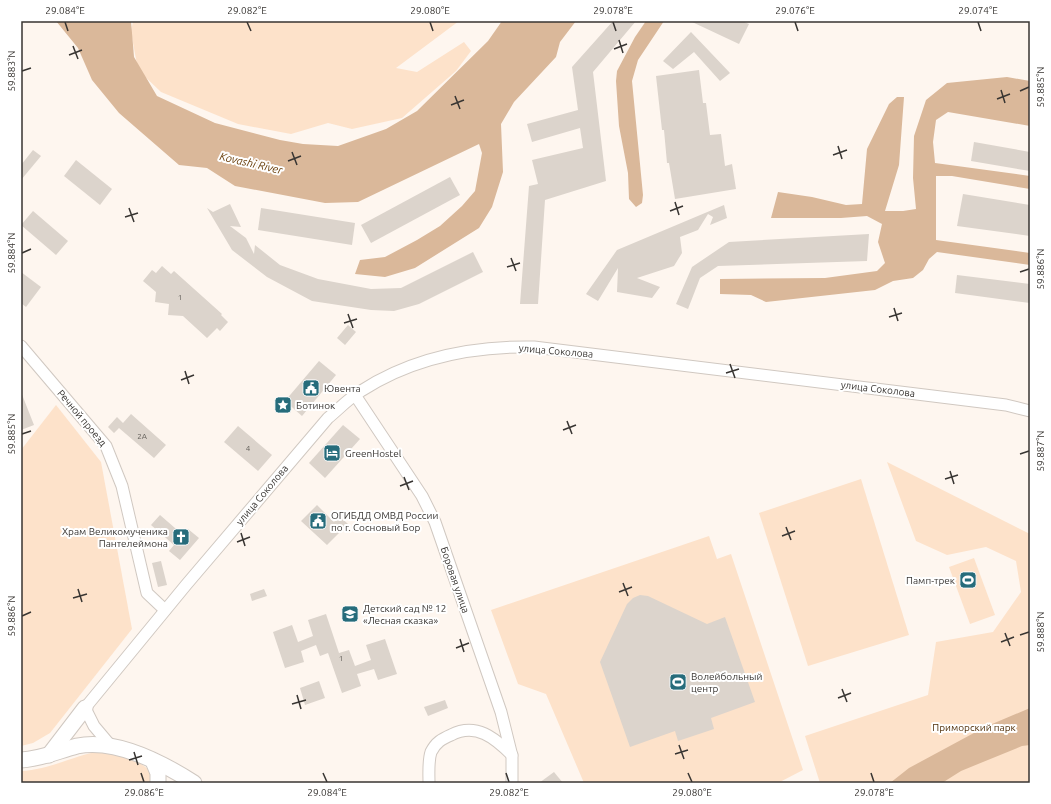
<svg xmlns="http://www.w3.org/2000/svg" width="1051" height="804" viewBox="0 0 1051 804" font-family="Ubuntu,sans-serif">
  <style>
    .green { fill: #fde2ca }
    .water { fill: #dab89a }
    .building { fill: #dcd4cc }
    .lines { fill: none; stroke-linecap: round; stroke-linejoin: round }
    .minor-casing { stroke: #d0c8c1; stroke-width: 13 }
    .secondary-casing { stroke: #d0c8c1; stroke-width: 17 }
    .minor { stroke: #fff; stroke-width: 11 }
    .secondary { stroke: #fff; stroke-width: 15 }
    .ticks { fill: none; stroke: #383532; stroke-width: 1.5 }
    .labels { text-anchor: middle; dominant-baseline: central; stroke-width: 4; stroke-linejoin: round; paint-order: stroke }
    .number-label { font-size: 8px; fill: #615d58 }
    .street-label { font-size: 10px; fill: #383532; stroke: #fff }
    .poi-label { font-size: 10px; fill: #383532; stroke: #fff; text-anchor: start }
    .park-label { font-size: 10px; fill: #4f2e08; stroke: #fff }
    .water-label { font-size: 11px; font-style: italic; fill: #683d09; stroke: #fff }
    .neatline { fill: none; stroke: #383532; stroke-width: 1.5 }
    .ticks-label { font-size: 10px; text-anchor: middle; fill: #383532 }
  </style>
  <rect width="100%" height="100%" fill="#fef6ef"/>
  <!-- green -->
  <g class="green">
    <polygon points="133,21 459,21 396,68 417,72 464,42 471,51 456,71 402,118 352,129 328,123 291,134 238,124 161,92 138,70 131,32"/>
    <polygon points="56,405 101,462 132,629 50,733 33,743 21,746 21,450"/>
    <polygon points="887,462 1030,534 1030,783 820,783 805,736 928,695 936,642 993,632 1021,592 1016,561 986,547 947,555 916,541"/>
    <polygon points="861,479 909,635 808,666 759,513"/>
    <polygon points="709,536 717,559 731,554 803,770 778,783 584,783 546,694 518,684 491,610"/>
    <polygon points="974,558 995,615 970,624 949,567"/>
    <path d="M102,751C118,754 140,760 151,772L150,783H21V771C49,770 74,755 102,751Z"/>
  </g>
  <!-- water -->
  <g class="water">
    <polygon points="56,21 131,21 134,57 157,96 215,123 280,140 303,144 338,146 386,129 417,111 488,41 502,21 576,21 560,42 556,57 514,102 501,124 503,172 492,207 479,228 415,268 385,277 355,274 360,260 385,257 417,240 440,226 462,206 475,191 482,153 479,144 358,202 325,203 235,186 207,168 179,165 119,113 92,80 78,48"/>
    <polygon points="646,21 664,21 638,60 632,81 643,195 642,203 636,207 629,199 628,173 619,126 616,81 617,71 635,37"/>
    <polygon points="1007,77 1030,81 1030,126 948,112 936,120 933,142 935,163 1030,176 1030,189 952,176 936,176 936,240 1030,253 1030,265 937,252 929,259 923,270 913,278 893,281 875,290 766,302 751,295 720,294 720,279 825,278 877,271 885,263 878,242 882,224 867,216 841,218 771,218 778,192 812,197 846,205 862,204 867,149 889,104 897,97 904,97 899,165 885,211 903,211 916,209 913,178 914,136 926,100 947,83"/>
    <polygon points="1030,708 1030,745 1022,746 961,771 942,783 890,783 909,768 985,727"/>
  </g>
  <!-- building -->
  <g class="building">
    <polygon points="613,21 636,21 593,72 606,181 545,200 538,304 520,304 529,186 538,184 532,160 583,148 580,128 532,142 527,124 578,110 572,67"/>
    <polygon points="690,21 742,21 749,24 739,44"/>
    <polygon points="691,32 730,73 720,81 694,52 673,69 663,61"/>
    <polygon points="699,70 703,103 706,103 710,135 721,134 725,166 732,164 736,189 675,199 669,163 667,163 664,130 662,130 656,76"/>
    <polygon points="974,142 1030,152 1030,171 971,161"/>
    <polygon points="33,150 41,156 21,180 21,165"/>
    <polygon points="76,160 112,189 100,205 64,176"/>
    <polygon points="450,177 460,195 371,243 361,225"/>
    <polygon points="963,194 1030,205 1030,236 957,226"/>
    <polygon points="230,204 241,227 230,226 246,238 254,254 255,245 280,265 318,279 371,289 401,288 473,252 483,272 419,304 394,311 371,310 312,301 267,277 232,250 207,208 213,212"/>
    <polygon points="724,205 727,218 710,225 713,217 708,214 698,230 680,237 682,253 674,266 637,278 660,287 652,298 617,292 618,268 598,301 586,294 617,250"/>
    <polygon points="261,208 355,223 352,245 258,230"/>
    <polygon points="33,211 68,241 56,255 21,225"/>
    <polygon points="869,234 867,261 718,266 700,278 688,309 676,304 692,267 729,242"/>
    <polygon points="162,266 171,274 174,271 222,314 221,315 228,322 220,331 217,328 207,338 183,316 168,315 169,304 155,302 156,292 143,281 152,270 156,273"/>
    <polygon points="21,272 41,287 26,307 21,303"/>
    <polygon points="957,275 1030,284 1030,303 955,293"/>
    <polygon points="348,325 356,332 345,345 337,338"/>
    <polygon points="319,361 336,375 302,416 285,401"/>
    <polygon points="21,392 34,425 21,430"/>
    <polygon points="131,414 166,445 154,458 119,428 114,433 108,427 117,417 123,423"/>
    <polygon points="343,425 360,439 325,478 309,463"/>
    <polygon points="238,426 272,455 258,471 224,442"/>
    <polygon points="317,505 334,522 339,516 348,524 327,545 301,521"/>
    <polygon points="160,515 183,535 188,529 199,538 180,560 169,551 174,545 151,525"/>
    <polygon points="161,561 167,585 158,587 152,563"/>
    <polygon points="264,589 267,596 252,601 250,594"/>
    <polygon points="640,595 648,596 707,624 725,617 755,702 711,718 714,729 678,741 675,731 630,747 600,662 627,604 633,598"/>
    <polygon points="326,614 339,653 349,650 355,666 371,660 366,645 385,639 397,674 378,680 374,669 357,674 361,686 342,693 328,653 320,656 316,645 301,651 304,662 285,668 273,632 292,625 298,642 313,636 308,620"/>
    <polygon points="319,681 325,698 305,705 300,688"/>
    <polygon points="445,700 448,708 428,716 424,707"/>
    <polygon points="554,772 563,783 539,783"/>
  </g>
  <g class="lines">
    <!-- minor casing -->
    <g class="minor-casing">
      <g id="minor">
        <polyline points="21,346 106,446 122,486 147,593 165,610"/>
        <polyline points="355,395 422,496 435,522 501,712 512,756 512,783"/>
        <path d="M110,745L94,726L85,708L186,585L328,418C339,409 349,398 361,391C412,358 474,346 534,347L1006,405L1030,411"/>
        <path d="M429,783C429,774 428,761 431,752C436,742 442,739 451,735C476,722 495,738 512,755"/>
      </g>
    </g>
    <!-- secondary casing -->
    <g class="secondary-casing">
      <g id="secondary">
        <polyline points="49,755 85,708"/>
        <path d="M21,760C41,759 58,751 77,746C115,738 163,763 194,783"/>
        <polyline points="153,761 158,773 158,783"/>
      </g>
    </g>
    <!-- minor -->
    <use href="#minor" class="minor"/>
    <!-- secondary -->
    <use href="#secondary" class="secondary"/>
  </g>
  <!-- ticks -->
  <path class="ticks" d="M65,22L68,31M247,22L251,31M430,22L433,31M613,22L616,31M795,22L798,31M978,22L981,31M619,40L623,53M73,46L78,59M614,49L627,44M69,55L82,50M22,71L31,68M1001,90L1005,103M1020,91L1029,87M455,96L460,109M997,99L1010,94M451,105L464,100M838,146L842,159M292,152L297,165M833,155L847,150M288,161L301,156M675,202L679,215M129,208L134,222M670,211L683,206M125,217L138,213M22,253L31,249M511,258L516,271M507,267L520,263M1020,272L1029,269M894,308L898,321M348,314L353,328M889,317L902,313M344,323L357,319M730,364L735,378M185,371L189,384M726,373L739,369M181,380L194,375M567,421L572,434M563,430L576,425M22,434L31,431M1020,454L1029,451M950,471L954,484M404,477L409,490M945,479L958,475M400,486L413,481M786,527L791,540M241,533L245,546M782,536L795,531M237,542L250,537M623,583L628,596M78,589L82,602M619,592L632,587M73,598L87,594M22,616L31,612M1005,633L1010,646M1020,635L1029,632M460,639L464,652M1001,642L1014,637M456,648L469,643M842,689L847,702M297,695L301,709M838,698L851,693M292,704L306,700M679,745L684,759M134,752L138,765M675,754L688,750M129,760L142,756M141,773L144,782M323,773L327,782M506,773L509,782M688,773L692,782M871,773L874,782"/>
  <!-- icons -->
  <defs>
    <g id="civic-square" transform="scale(0.9)"><rect x="-9" y="-9" width="18" height="18" rx="4" fill="#266c7b" stroke="#fff"/><path d="M-.6-6.5H3V-4.5H.6V-3L4-1V1h2V6H-6V1h2V-1L-.6-3ZM-1.2 2.5V6h2.4V2.5Z" fill="#fff"/></g>
    <g id="sight-square" transform="scale(0.9)"><rect x="-9" y="-9" width="18" height="18" rx="4" fill="#266c7b" stroke="#fff"/><path d="M0-6L1.8-2.2L6-1.7L2.9 1.2L3.7 5.4L0 3.3L-3.7 5.4L-2.9 1.2L-6-1.7L-1.8-2.2Z" fill="#fff"/></g>
    <g id="hotel-square" transform="scale(0.9)"><rect x="-9" y="-9" width="18" height="18" rx="4" fill="#266c7b" stroke="#fff"/><path d="M-6-4.5h1.5V1H6V5H4.5V3h-9V5H-6ZM-4 0a1.8 1.8 0 1 1 3.6 0ZM.5 0V-2.5h3Q6-2.5 6 0Z" fill="#fff"/></g>
    <g id="church-square" transform="scale(0.9)"><rect x="-9" y="-9" width="18" height="18" rx="4" fill="#266c7b" stroke="#fff"/><path d="M-1.2-6h2.4v3.5h3.3v2.4h-3.3V6h-2.4V-.1h-3.3v-2.4h3.3Z" fill="#fff"/></g>
    <g id="stadium-square" transform="scale(0.9)"><rect x="-9" y="-9" width="18" height="18" rx="4" fill="#266c7b" stroke="#fff"/><path d="M0-5a6.5 5 0 1 0 0 10a6.5 5 0 1 0 0-10ZM-3.5-1.8h7v3.6h-7Z" fill="#fff"/></g>
    <g id="school-square" transform="scale(0.9)"><rect x="-9" y="-9" width="18" height="18" rx="4" fill="#266c7b" stroke="#fff"/><path d="M0-5L7-2L0 1L-7-2ZM-4 1L0 2.5L4 1V4Q0 6-4 4Z" fill="#fff"/></g>
  </defs>
  <g fill-rule="evenodd">
    <use href="#civic-square" x="311" y="388"/>
    <use href="#sight-square" x="283" y="405"/>
    <use href="#hotel-square" x="332" y="453"/>
    <use href="#civic-square" x="318" y="521"/>
    <use href="#church-square" x="181" y="537"/>
    <use href="#stadium-square" x="968" y="580"/>
    <use href="#school-square" x="350" y="614"/>
    <use href="#stadium-square" x="678" y="682"/>
  </g>
  <g class="labels">
    <!-- number labels -->
    <g class="number-label">
      <text x="180" y="297">1</text>
      <text x="142" y="436">2А</text>
      <text x="248" y="448">4</text>
      <text x="341" y="658">1</text>
    </g>
    <!-- street labels -->
    <g class="street-label">
      <text transform="translate(556 351) rotate(5)">улица Соколова</text>
      <text transform="translate(878 389) rotate(7)">улица Соколова</text>
      <text transform="translate(82 418) rotate(50)">Речной проезд</text>
      <text transform="translate(262 495) rotate(-50)">улица Соколова</text>
      <text transform="translate(455 580) rotate(71)">Боровая улица</text>
    </g>
    <!-- poi labels -->
    <g class="poi-label">
      <text x="324" y="388">Ювента</text>
      <text x="296" y="405">Ботинок</text>
      <text x="345" y="453">GreenHostel</text>
      <text x="331" y="515">ОГИБДД ОМВД России<tspan x="331" dy="12">по г. Сосновый Бор</tspan></text>
      <text x="168" y="531" text-anchor="end">Храм Великомученика<tspan x="168" dy="12">Пантелеймона</tspan></text>
      <text x="955" y="580" text-anchor="end">Памп-трек</text>
      <text x="363" y="608">Детский сад № 12<tspan x="363" dy="12">«Лесная сказка»</tspan></text>
      <text x="691" y="676">Волейбольный<tspan x="691" dy="12">центр</tspan></text>
    </g>
    <!-- park labels -->
    <g class="park-label">
      <text x="974" y="727">Приморский парк</text>
    </g>
    <!-- water labels -->
    <g class="water-label">
      <text transform="translate(251 163) rotate(13)">Kovashi River</text>
    </g>
  </g>
  <!-- border -->
  <rect width="1051" height="804" fill="none" stroke="#ffffff" stroke-width="44"/>
  <rect x="22" y="22" width="1007" height="760" class="neatline"/>
  <g class="ticks-label">
    <text x="65" y="14">29.084°E</text>
    <text x="247" y="14">29.082°E</text>
    <text x="430" y="14">29.080°E</text>
    <text x="613" y="14">29.078°E</text>
    <text x="795" y="14">29.076°E</text>
    <text x="978" y="14">29.074°E</text>
    <text transform="translate(11 71) rotate(-90)" y="4">59.883°N</text>
    <text transform="translate(1040 87) rotate(-90)" y="4">59.885°N</text>
    <text transform="translate(11 253) rotate(-90)" y="4">59.884°N</text>
    <text transform="translate(1040 269) rotate(-90)" y="4">59.886°N</text>
    <text transform="translate(11 434) rotate(-90)" y="4">59.885°N</text>
    <text transform="translate(1040 451) rotate(-90)" y="4">59.887°N</text>
    <text transform="translate(11 616) rotate(-90)" y="4">59.886°N</text>
    <text transform="translate(1040 632) rotate(-90)" y="4">59.888°N</text>
    <text x="144" y="796">29.086°E</text>
    <text x="327" y="796">29.084°E</text>
    <text x="509" y="796">29.082°E</text>
    <text x="692" y="796">29.080°E</text>
    <text x="874" y="796">29.078°E</text>
  </g>
</svg>
